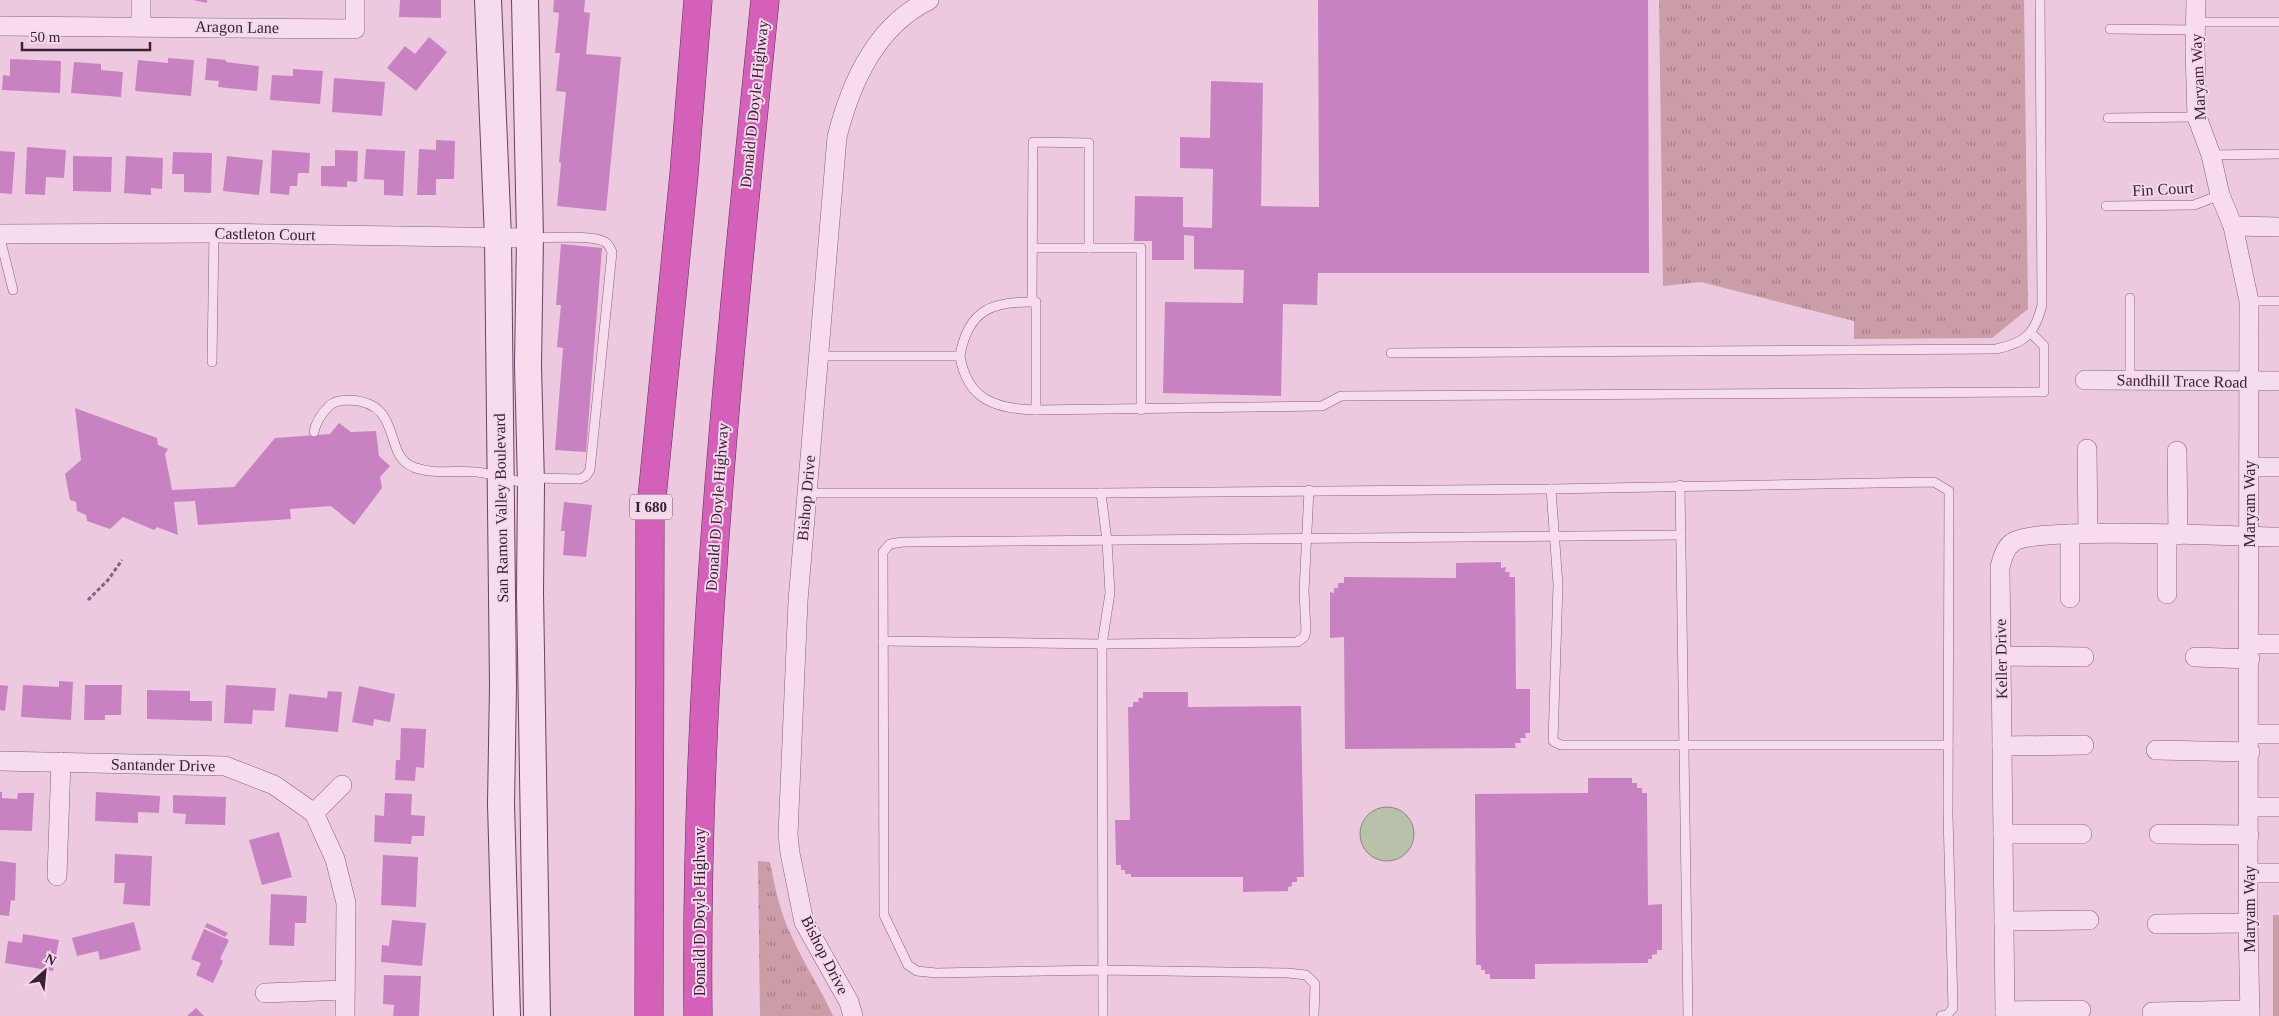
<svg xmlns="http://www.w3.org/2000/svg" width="2279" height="1016" viewBox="0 0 2279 1016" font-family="Georgia,serif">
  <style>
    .grass { fill: url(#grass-tufts) }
    .park { fill: #ca9da7 }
    .water { fill: #b8c1aa; stroke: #828f70 }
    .building { fill: #c882c2 }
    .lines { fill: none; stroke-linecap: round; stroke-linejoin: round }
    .lane-casing { stroke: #885f7f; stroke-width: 10 }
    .street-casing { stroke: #885f7f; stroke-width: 20 }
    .secondary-casing { stroke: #6a4263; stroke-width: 28 }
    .highway-casing { stroke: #563251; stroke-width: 29 }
    .path { stroke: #885f7f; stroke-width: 3; stroke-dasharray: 4 2.5; stroke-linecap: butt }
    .lane { stroke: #f7dced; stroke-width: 9 }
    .street { stroke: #f7dced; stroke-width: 19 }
    .secondary { stroke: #f7dced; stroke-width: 26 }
    .highway { stroke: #d560ba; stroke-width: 28 }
    .labels { text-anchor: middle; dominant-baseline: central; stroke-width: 4; stroke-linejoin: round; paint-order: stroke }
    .shield { fill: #f4d9ea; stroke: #71586c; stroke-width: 1 }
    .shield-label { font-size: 15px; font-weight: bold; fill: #392136 }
    .street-label { font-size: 16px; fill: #392136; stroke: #f4d9ea }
  </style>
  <defs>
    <pattern id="grass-tufts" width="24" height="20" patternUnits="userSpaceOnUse" patternTransform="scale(1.25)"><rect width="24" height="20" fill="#ca9da7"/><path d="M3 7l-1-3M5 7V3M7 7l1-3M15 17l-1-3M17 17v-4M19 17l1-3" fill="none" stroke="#a58089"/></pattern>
  </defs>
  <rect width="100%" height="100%" fill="#ecc9df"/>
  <!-- grass -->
  <g class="grass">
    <polygon points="1659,0 2024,0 2028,309 1992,338 1854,339 1854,321 1701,282 1663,286"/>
    <path d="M758,861L770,862C775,888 780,913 792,937C804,964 821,989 833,1016H760Z"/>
  </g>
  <!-- park -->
  <rect class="park" x="2273" y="915" width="6" height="101"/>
  <!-- water -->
  <circle class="water" cx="1387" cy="834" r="27"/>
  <!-- building -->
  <g class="building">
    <polygon points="193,0 207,0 207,3"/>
    <polygon points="400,0 441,0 441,18 399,17"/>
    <polygon points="554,0 585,0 584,12 590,13 586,54 621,57 606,211 557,206 561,163 559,162 566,92 556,91 560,53 555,53 559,13 553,12"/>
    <polygon points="1318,0 1648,0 1649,273 1318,273 1317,305 1283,304 1281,396 1163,393 1165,302 1243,303 1244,270 1194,269 1194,236 1184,235 1184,260 1152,260 1152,241 1134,241 1135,196 1183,197 1183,227 1212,228 1213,169 1180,168 1180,137 1210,138 1211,81 1263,83 1261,206 1319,207"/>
    <polygon points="429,37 447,52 416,91 387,68 405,46 415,54"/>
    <polygon points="168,58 194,60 191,96 135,91 138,60 168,63"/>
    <polygon points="207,58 226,60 226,62 259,66 257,91 218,87 219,81 205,80"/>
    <polygon points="10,59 61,61 60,93 2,90 3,75 10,76"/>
    <polygon points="74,62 101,64 101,70 123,72 121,97 71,93"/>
    <polygon points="293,69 323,71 320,104 270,100 272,75 293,76"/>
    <polygon points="334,78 385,82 382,116 332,112"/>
    <polygon points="436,140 455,141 454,179 436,179 436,195 417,195 419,149 436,150"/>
    <polygon points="27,147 66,150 64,178 46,177 45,195 25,194"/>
    <polygon points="366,149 405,151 403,196 384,195 384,180 364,179"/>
    <polygon points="272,150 310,153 309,173 298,173 297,186 290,186 289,195 270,193"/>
    <polygon points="335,150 358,151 357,182 347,181 347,187 321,186 321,166 335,166"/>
    <polygon points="0,151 15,152 12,194 0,193"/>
    <polygon points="173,152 212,153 211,193 184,192 184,174 172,174"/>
    <polygon points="73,156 112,157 111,192 73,191"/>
    <polygon points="126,156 163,158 162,189 151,188 151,195 124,193"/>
    <polygon points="227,156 263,160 259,195 223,191"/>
    <polygon points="561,244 602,248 586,452 555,450 563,348 557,347 561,305 556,305"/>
    <polygon points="75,408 157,438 158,445 168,449 165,454 172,490 234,487 275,438 330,434 339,423 351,432 376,431 379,456 390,466 380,477 382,488 354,525 331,506 290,509 291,519 198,525 195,501 174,502 178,535 157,527 154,530 123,517 110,529 87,521 86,515 77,511 76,502 70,500 65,474 81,460"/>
    <polygon points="564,502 592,505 586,557 563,555 565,531 561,531"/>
    <polygon points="1501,562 1501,568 1506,567 1505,572 1510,572 1509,577 1515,577 1516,689 1530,689 1530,733 1525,733 1526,738 1520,738 1521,743 1515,743 1516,748 1345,749 1344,637 1330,638 1330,592 1334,593 1334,588 1338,588 1338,583 1344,583 1344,577 1456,578 1456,563"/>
    <polygon points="59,681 73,682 71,720 21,717 23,685 59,687"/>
    <polygon points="0,685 8,686 5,711 0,710"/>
    <polygon points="85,685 122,685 121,715 105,715 105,720 84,720"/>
    <polygon points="226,685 276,688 274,711 253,710 252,724 224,723"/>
    <polygon points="359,686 395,694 390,722 374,719 373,726 352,722"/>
    <polygon points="147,690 190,691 190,701 212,701 212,721 147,719"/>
    <polygon points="328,691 342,692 338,732 285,727 289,694 327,698"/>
    <polygon points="1143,692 1188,692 1188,707 1301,706 1304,877 1297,877 1297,882 1292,882 1292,886 1288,887 1288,891 1243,892 1243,877 1131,877 1131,874 1125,874 1125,870 1121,870 1121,865 1116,865 1115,820 1130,820 1128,707 1133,707 1133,702 1139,702 1138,698 1143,698"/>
    <polygon points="401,728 426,729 424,768 416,767 415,781 395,780 396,760 400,760"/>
    <polygon points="1588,778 1632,778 1632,783 1637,783 1637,788 1642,788 1642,793 1647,793 1648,905 1662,904 1662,950 1657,950 1657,954 1652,955 1652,959 1648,959 1648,963 1535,964 1535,979 1490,979 1490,974 1485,974 1485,970 1481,970 1481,965 1476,965 1475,794 1588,793"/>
    <polygon points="0,792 2,792 2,798 17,799 18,793 34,793 32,831 0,830"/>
    <polygon points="96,792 160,796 159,813 138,812 138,823 95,821"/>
    <polygon points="385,793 412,794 411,815 425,816 424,836 412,836 411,844 374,842 375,815 384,816"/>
    <polygon points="173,795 226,797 225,825 185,824 186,814 173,813"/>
    <polygon points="279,832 292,877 262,885 249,840"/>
    <polygon points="115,854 152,856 150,906 123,904 125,883 114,883"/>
    <polygon points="383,855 418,857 416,907 381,905"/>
    <polygon points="0,861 16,863 15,901 11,900 9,916 0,915"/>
    <polygon points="271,894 307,896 306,923 295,923 294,946 269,945"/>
    <polygon points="392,920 426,923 422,966 381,962 382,945 389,946"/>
    <polygon points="134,922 141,950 100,960 98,951 77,956 72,938"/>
    <polygon points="207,923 228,933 225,937 205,927"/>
    <polygon points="204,929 229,940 220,959 223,961 213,983 196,975 201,963 191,959"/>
    <polygon points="23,934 59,940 53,971 5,963 8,941 22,943"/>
    <polygon points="384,975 421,976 419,1016 393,1016 394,1005 383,1004"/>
    <polygon points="196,1008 204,1016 187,1016"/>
  </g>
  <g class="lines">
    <!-- lane casing -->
    <g class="lane-casing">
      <g id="lane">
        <polyline points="2196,22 2279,22"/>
        <polyline points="2110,29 2196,30"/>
        <polyline points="2108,118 2197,117"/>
        <polyline points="2211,155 2279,154"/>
        <polyline points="2106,206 2194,205 2220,195"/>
        <polyline points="0,238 13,290"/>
        <path d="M533,238C549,238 593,234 605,242C609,244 610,248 612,252L590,470L586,476L580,479L534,478"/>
        <polyline points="1034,248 1141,248 1141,410"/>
        <polyline points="2130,298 2130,380"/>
        <polyline points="2249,301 2279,301"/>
        <polyline points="1032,302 1033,142 1089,143 1089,248"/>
        <path d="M1391,353L1996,349C2025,343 2035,334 2042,305L2040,0"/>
        <path d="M818,356H960C968,309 993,301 1036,302V410C996,409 967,400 960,356"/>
        <polyline points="212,362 214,233"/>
        <polyline points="1036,410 1322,406 1341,396 2044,392 2044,346 2031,333"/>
        <path d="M314,432C316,421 321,414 329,406C334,401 343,400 350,400C404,403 382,454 413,467C434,475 454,470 477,472C494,474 512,480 529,484"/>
        <polyline points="1680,485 1688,1016"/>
        <polyline points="1551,489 1558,585 1553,741 1561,745 1948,745"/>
        <polyline points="806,493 1101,493 1551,489 1934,482 1949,491 1948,815 1953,1008 1947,1015 1941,1016"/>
        <polyline points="1101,493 1107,541 1110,593 1102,644 1103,1016"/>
        <polyline points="883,641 1102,644 1297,642 1304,637 1306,631 1304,591 1309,490"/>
        <polyline points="1314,1016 1315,984 1306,975 1288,973 1103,970 936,973 917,971 908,965 884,915 883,552 890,544 903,542 1681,535"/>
      </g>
    </g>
    <!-- street casing -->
    <g class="street-casing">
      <g id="street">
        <polyline points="141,0 141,26"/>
        <polyline points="2196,0 2195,48 2197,117 2211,155 2220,195 2233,226 2249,301 2248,923 2250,1016"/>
        <polyline points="0,26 355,29 355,0"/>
        <polyline points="2233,226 2279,227"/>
        <polyline points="0,234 214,233 530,238"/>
        <polyline points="2085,380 2279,381"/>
        <polyline points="2087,449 2088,533"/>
        <polyline points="2177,451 2178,535"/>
        <polyline points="2249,467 2279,467"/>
        <polyline points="2070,534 2070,598"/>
        <polyline points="2167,536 2167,594"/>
        <polyline points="2250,644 2279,644"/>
        <polyline points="2002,656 2084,657"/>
        <polyline points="2195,657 2250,659"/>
        <polyline points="2250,734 2279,734"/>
        <polyline points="2002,746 2084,745"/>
        <polyline points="2156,750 2250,752"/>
        <polyline points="0,761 225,766 274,785 314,813 335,859 346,903 345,1016"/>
        <polyline points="2250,807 2279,807"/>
        <polyline points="314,813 342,785"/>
        <polyline points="2003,834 2082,834"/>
        <polyline points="2159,834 2249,835"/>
        <polyline points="2249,873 2279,873"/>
        <polyline points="57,876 61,762"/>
        <polyline points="2004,921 2089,920"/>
        <polyline points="2157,924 2248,923"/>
        <polyline points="265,993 345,990"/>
        <polyline points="2005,1011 2081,1010"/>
        <polyline points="2152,1012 2250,1010"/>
        <path d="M853,1016L849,1002L804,922L790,853L788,835L798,601L837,137C851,82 876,26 929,0"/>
        <path d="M2005,1016L2000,567C2002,559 2005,548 2012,543C2033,525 2239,537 2279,537"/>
      </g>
    </g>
    <!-- secondary casing -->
    <g class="secondary-casing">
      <g id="secondary">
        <polyline points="488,0 498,238 503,686 501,804 507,1016"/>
        <polyline points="525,0 530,238 528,365 531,484 530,593 537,1016"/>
      </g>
    </g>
    <!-- highway casing -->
    <g class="highway-casing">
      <g id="highway">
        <polyline points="649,1016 650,518 684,174 698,0"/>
        <path d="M698,1016C694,676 731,338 765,0"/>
      </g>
    </g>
    <!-- path -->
    <polyline class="path" points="88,600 108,580 122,560"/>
    <!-- lane -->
    <use href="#lane" class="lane"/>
    <!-- street -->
    <use href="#street" class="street"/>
    <!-- secondary -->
    <use href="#secondary" class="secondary"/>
    <!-- highway -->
    <use href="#highway" class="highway"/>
  </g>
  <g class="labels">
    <!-- shield labels -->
    <rect class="shield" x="630" y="494.5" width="42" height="25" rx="4"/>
    <g class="shield-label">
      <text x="651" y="507">I 680</text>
    </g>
    <!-- street labels -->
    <g class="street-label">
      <text transform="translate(237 27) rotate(1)">Aragon Lane</text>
      <text transform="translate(2198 77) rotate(-93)">Maryam Way</text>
      <text transform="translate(754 104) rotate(-84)">Donald D Doyle Highway</text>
      <text transform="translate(2163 189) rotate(-3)">Fin Court</text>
      <text transform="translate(265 234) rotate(1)">Castleton Court</text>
      <text transform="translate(2182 381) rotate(1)">Sandhill Trace Road</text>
      <text transform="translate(806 498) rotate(-85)">Bishop Drive</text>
      <text transform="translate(2249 504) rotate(-90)">Maryam Way</text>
      <text transform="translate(717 507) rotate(-86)">Donald D Doyle Highway</text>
      <text transform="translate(501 508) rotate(-91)">San Ramon Valley Boulevard</text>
      <text transform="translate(2001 659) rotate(-91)">Keller Drive</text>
      <text transform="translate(163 765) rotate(1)">Santander Drive</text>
      <text transform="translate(2249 909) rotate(-90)">Maryam Way</text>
      <text transform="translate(699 912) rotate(-90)">Donald D Doyle Highway</text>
      <text transform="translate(825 955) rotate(63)">Bishop Drive</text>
    </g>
  </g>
  <!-- north arrow -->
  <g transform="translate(45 971) rotate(27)" stroke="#f4d9ea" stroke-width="4" paint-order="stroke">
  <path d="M0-4L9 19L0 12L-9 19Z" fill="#392136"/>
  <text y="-8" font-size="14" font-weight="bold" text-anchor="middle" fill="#392136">N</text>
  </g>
  <!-- scale -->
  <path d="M22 42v8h128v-8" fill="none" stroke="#392136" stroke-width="2.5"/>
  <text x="30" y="42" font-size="15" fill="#392136" stroke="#f4d9ea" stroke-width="4" paint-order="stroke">50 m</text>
</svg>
